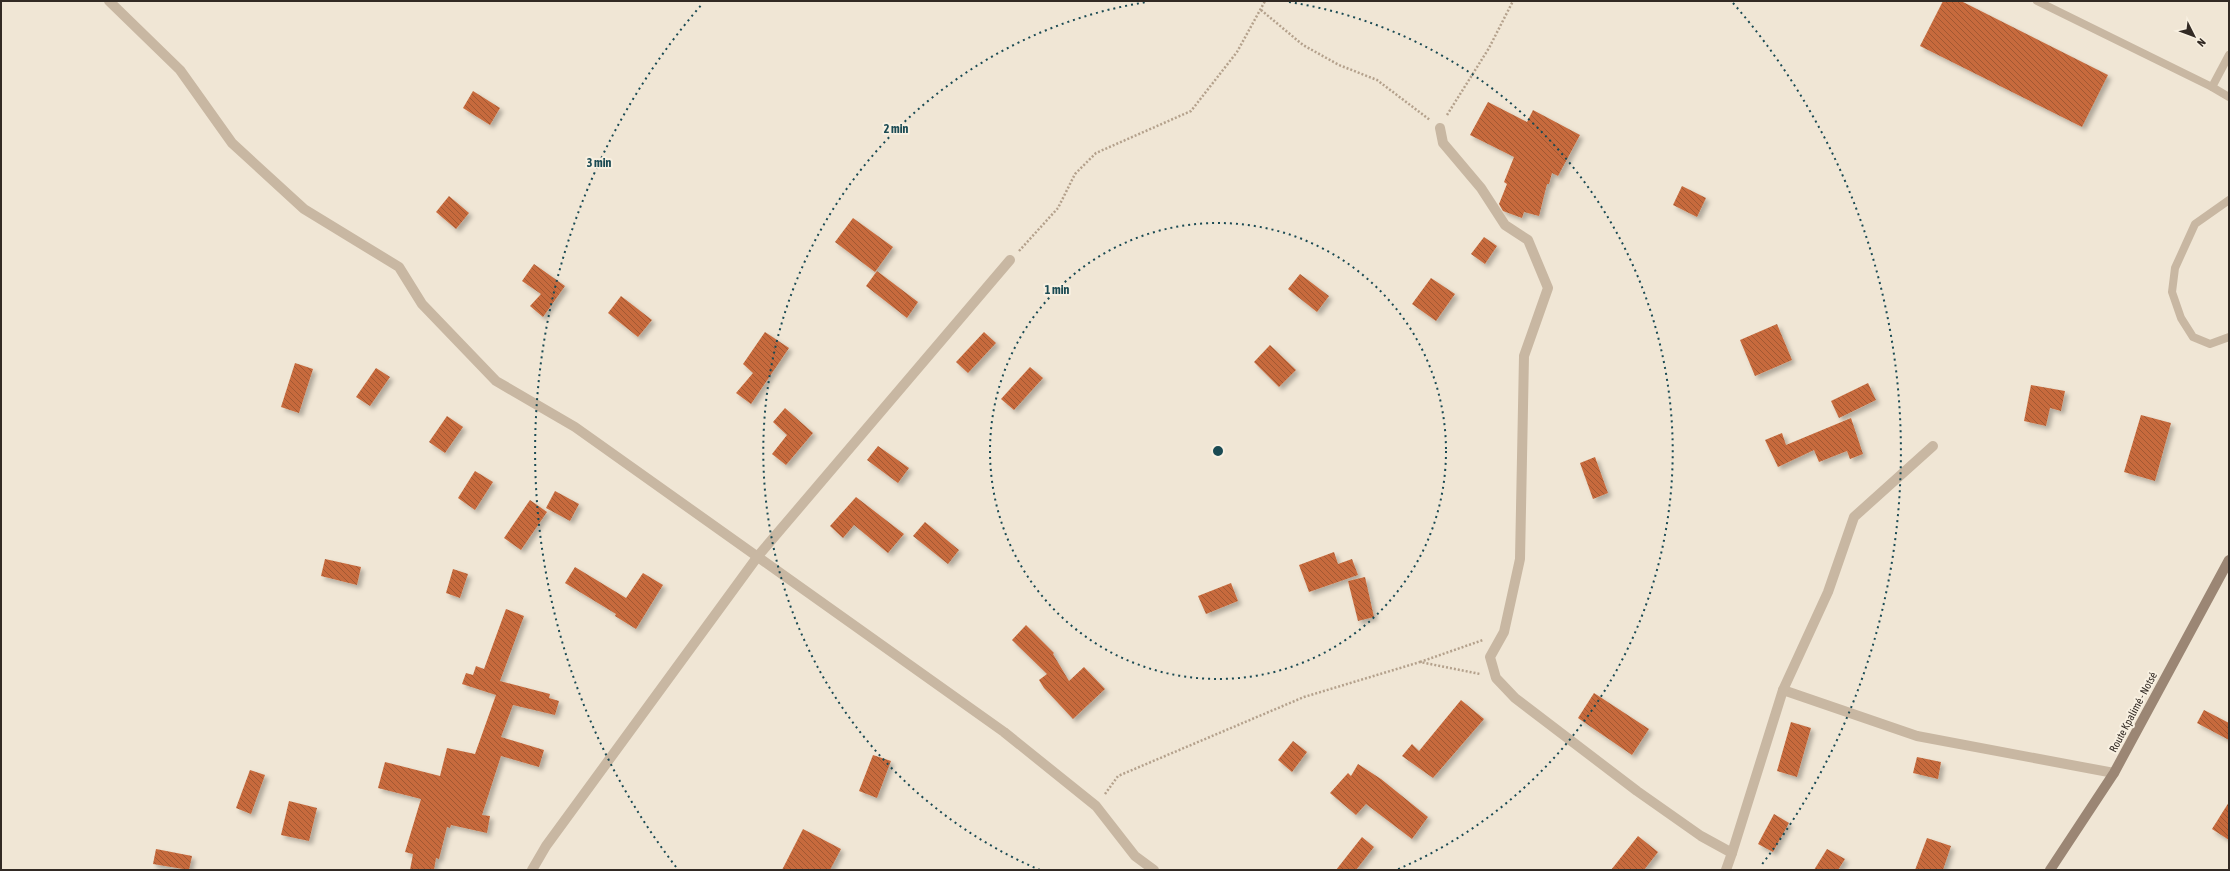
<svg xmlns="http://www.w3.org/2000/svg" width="2230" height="871" viewBox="0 0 2230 871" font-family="'Asap Condensed',sans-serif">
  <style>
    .building { fill: url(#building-back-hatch); filter: url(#shadow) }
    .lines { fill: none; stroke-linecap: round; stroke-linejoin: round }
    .path { stroke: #b4a18c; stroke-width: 2.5; stroke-dasharray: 2 2; stroke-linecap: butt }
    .lane { stroke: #c8b7a2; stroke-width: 8 }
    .street { stroke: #c8b7a2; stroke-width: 10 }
    .secondary { stroke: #9b8674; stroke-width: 10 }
    .ring { fill: none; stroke: #1a4a53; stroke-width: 2; stroke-dasharray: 2 4 }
    .labels { text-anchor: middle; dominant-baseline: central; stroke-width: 4; stroke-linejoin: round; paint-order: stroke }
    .street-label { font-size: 11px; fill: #322a24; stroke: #f8f0e1 }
    .centre { fill: #1a4a53; stroke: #f8f0e1; stroke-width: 2 }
    .ring-label { font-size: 12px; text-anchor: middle; font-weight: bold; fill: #1a4a53; stroke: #f8f0e1; stroke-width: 4; stroke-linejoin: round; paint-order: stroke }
  </style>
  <defs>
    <pattern id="building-back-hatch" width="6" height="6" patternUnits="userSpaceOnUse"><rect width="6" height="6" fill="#c76b3d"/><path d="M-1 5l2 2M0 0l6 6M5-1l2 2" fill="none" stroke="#a25833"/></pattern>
    <filter id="shadow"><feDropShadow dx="3.5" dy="3.5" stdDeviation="2" flood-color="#0004"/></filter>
  </defs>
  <rect width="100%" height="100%" fill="#f0e6d5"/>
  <!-- building -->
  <g class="building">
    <polygon points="1943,1 1961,1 2108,75 2082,127 1920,46"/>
    <polygon points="473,91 500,108 490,125 463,108"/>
    <polygon points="1488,102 1527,122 1533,110 1580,135 1558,176 1552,173 1549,184 1547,184 1539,216 1524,212 1522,218 1503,211 1499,204 1507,184 1504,182 1514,157 1470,135"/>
    <polygon points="1682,186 1706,198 1697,217 1673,205"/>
    <polygon points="449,196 469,213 456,229 436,212"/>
    <polygon points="853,218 893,247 875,272 835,242"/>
    <polygon points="1484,237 1497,246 1485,264 1471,254"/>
    <polygon points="534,264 565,286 543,317 530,306 541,294 522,281"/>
    <polygon points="877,271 918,302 907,318 866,286"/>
    <polygon points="1300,274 1329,296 1317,312 1288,289"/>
    <polygon points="1431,278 1455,294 1436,321 1412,304"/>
    <polygon points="621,296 652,320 638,337 608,313"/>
    <polygon points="1777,324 1792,360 1755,376 1740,340"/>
    <polygon points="765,332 789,348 751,404 736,393 753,373 743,364"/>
    <polygon points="984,332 996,343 968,373 956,362"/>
    <polygon points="1270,345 1296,370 1279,387 1254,362"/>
    <polygon points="295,363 313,369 299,413 281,407"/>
    <polygon points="1030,367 1043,378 1014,410 1001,399"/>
    <polygon points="376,368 390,377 370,406 356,397"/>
    <polygon points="1868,383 1876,400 1839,418 1831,401"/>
    <polygon points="2031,385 2065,391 2061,411 2050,408 2046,426 2024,421"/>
    <polygon points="785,408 813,433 786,465 772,454 787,435 773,422"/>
    <polygon points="2141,415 2171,423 2155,481 2124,472"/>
    <polygon points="447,416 463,427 445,453 429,442"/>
    <polygon points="1851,418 1863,454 1850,459 1847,451 1819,462 1814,450 1778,467 1765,440 1782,433 1786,445"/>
    <polygon points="878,446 909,468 898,483 867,460"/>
    <polygon points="1595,457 1608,493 1593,499 1580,463"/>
    <polygon points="475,471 493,482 475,510 458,498"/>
    <polygon points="555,491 579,504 570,521 546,508"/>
    <polygon points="856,497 904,534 888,553 854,525 843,538 830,526"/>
    <polygon points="530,500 547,512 521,550 504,538"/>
    <polygon points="925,522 959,550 948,564 913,536"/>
    <polygon points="1334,552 1338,564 1352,559 1358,575 1309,592 1299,565"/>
    <polygon points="325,559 361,567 357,585 321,576"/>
    <polygon points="575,567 626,598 643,573 663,585 636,629 615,616 616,614 565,583"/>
    <polygon points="453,569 468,574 460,598 446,593"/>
    <polygon points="1365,577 1374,617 1358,621 1348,581"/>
    <polygon points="1231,583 1238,601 1206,614 1198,596"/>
    <polygon points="506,609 524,616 500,681 550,694 549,698 559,701 555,715 513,705 501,737 544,750 539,767 501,756 482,815 490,816 487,833 451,825 450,828 447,827 439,859 436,858 434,870 410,870 413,854 405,852 421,799 378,788 385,762 440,776 447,748 475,754 496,695 462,684 466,673 473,675 476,666 484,669"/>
    <polygon points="1026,625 1054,653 1053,654 1069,681 1084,667 1105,689 1073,719 1044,688 1039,680 1047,674 1012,640"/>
    <polygon points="1594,693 1649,729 1632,755 1578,718"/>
    <polygon points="1461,700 1484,719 1433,778 1402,756 1412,744 1419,751"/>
    <polygon points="2204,710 2229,723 2229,740 2197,723"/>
    <polygon points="1791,722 1811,728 1797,777 1777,771"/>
    <polygon points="1293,741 1307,752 1292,772 1278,760"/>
    <polygon points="873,755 891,761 877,798 859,791"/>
    <polygon points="1917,757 1941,762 1938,779 1913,773"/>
    <polygon points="1358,764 1381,779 1428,817 1412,839 1366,804 1356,815 1330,793 1348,773 1351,776"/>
    <polygon points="250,770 265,775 251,814 236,808"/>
    <polygon points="289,801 317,808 309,841 281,835"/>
    <polygon points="2229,802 2229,840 2212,829"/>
    <polygon points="1774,814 1789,823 1773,852 1758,844"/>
    <polygon points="803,829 841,849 830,870 782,870"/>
    <polygon points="1638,836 1658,852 1644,870 1611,870"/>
    <polygon points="1362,837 1374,847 1356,870 1336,870"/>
    <polygon points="1927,838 1951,846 1943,870 1915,870"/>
    <polygon points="156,849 192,856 189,870 153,864"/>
    <polygon points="1827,849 1845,859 1838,870 1814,870"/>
  </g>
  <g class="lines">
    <!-- path -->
    <g class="path">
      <polyline points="1261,10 1303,45 1339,65 1377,80 1430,120"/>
      <polyline points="1447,115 1489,48 1513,1"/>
      <polyline points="1019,251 1058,208 1075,174 1096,153 1191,111 1237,52 1265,1"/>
      <polyline points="1420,662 1483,640"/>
      <polyline points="1105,794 1118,776 1304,697 1420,662 1480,674"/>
    </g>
    <!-- lane -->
    <g class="lane">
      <polyline points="2037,1 2212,87 2229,55"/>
      <polyline points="2212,87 2229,97"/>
      <polyline points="2229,200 2195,224 2175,268 2172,292 2181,318 2193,337 2210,344 2229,337"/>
    </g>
    <!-- street -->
    <g class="street">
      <polyline points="109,1 180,70 232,143 304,209 399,267 422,304 496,381 575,427 1004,732 1096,806 1135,856 1154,870"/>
      <polyline points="1440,128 1443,143 1481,188 1505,225 1528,240 1548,288 1524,356 1520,559 1504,632 1490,657 1496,678 1515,698 1637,791 1701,836 1732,853 1726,870"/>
      <polyline points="1783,690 1917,736 2114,773"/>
      <polyline points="1732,853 1783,690 1828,592 1854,517 1933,446"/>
      <polyline points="532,870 546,846 758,556 1010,260"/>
    </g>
    <!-- secondary -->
    <polyline class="secondary" points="2050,870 2114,773 2229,560"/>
  </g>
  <!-- distance rings -->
  <g class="ring">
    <circle cx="1218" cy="451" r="228"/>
    <path d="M1040 870A455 455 0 0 1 1147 2M1289 2A455 455 0 0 1 1396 870"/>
    <path d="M676 867A683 683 0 0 1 703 3M1733 3A683 683 0 0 1 1760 867"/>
  </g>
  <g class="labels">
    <!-- street labels -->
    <g class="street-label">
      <text transform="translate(2133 712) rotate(-62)">Route Kpalimé - Notsé</text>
    </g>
  </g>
  <circle cx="1218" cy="451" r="6" class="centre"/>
  <g class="ring-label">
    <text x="896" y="133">2 min</text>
    <text x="599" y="167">3 min</text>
    <text x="1057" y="294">1 min</text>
  </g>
  <!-- border -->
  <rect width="2230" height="871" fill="none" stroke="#322a24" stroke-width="4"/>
  <!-- north arrow -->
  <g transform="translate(2194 36) rotate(132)" stroke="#f8f0e1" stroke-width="3" paint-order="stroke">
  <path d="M0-3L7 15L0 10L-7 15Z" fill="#322a24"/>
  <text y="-6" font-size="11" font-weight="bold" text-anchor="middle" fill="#322a24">N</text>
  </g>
</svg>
